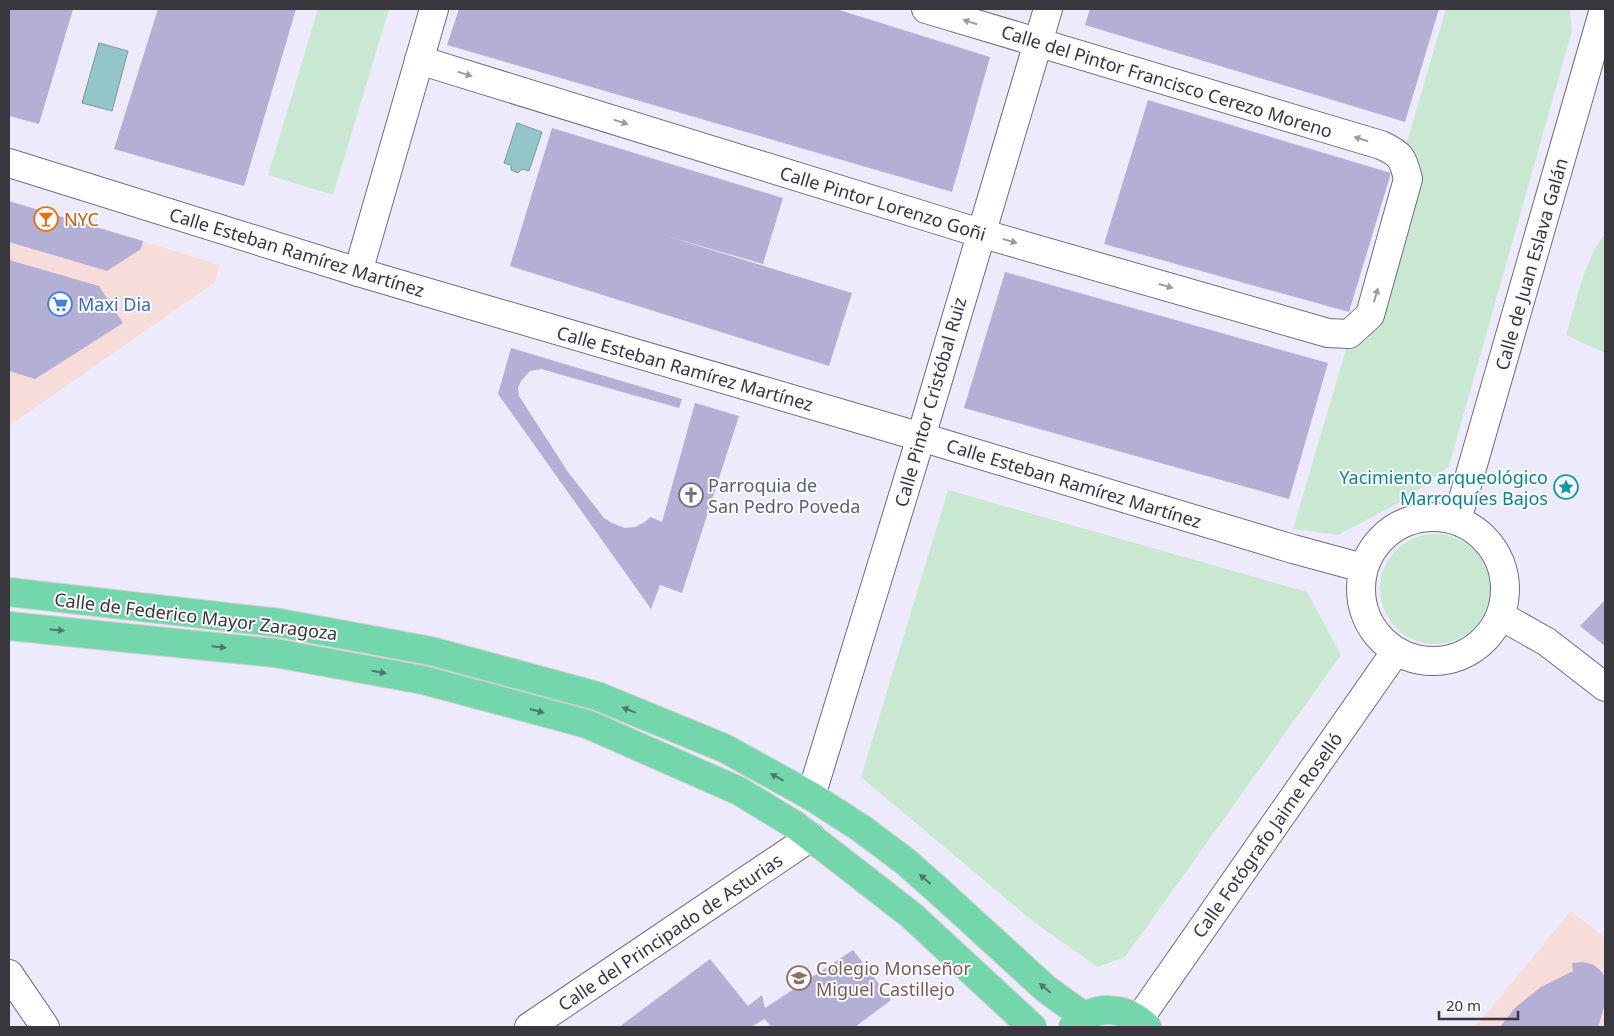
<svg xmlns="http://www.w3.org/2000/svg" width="1614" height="1036" viewBox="0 0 1614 1036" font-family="'Noto Sans',sans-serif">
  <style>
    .commercial { fill: #f7ddd9 }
    .green { fill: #c8e8d1 }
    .water { fill: #94c5c8; stroke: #789a9e }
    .building { fill: #b4afd4 }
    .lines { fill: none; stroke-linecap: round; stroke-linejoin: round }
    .minor-casing { stroke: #6f6e7c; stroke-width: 30 }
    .primary-casing { stroke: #cfcfd0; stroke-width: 30 }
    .minor { stroke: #fff; stroke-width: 28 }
    .primary { stroke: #74d6ab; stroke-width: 28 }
    .oneway { fill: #9c9b9e }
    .oneway2 { fill: #507769 }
    .labels { text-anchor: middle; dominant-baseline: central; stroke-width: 4; stroke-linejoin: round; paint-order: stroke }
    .street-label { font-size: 18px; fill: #38373d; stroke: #fbfafe }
    .food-label { font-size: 18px; fill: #c56008; stroke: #fbfafe; text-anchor: start }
    .shop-label { font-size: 18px; fill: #366cbe; stroke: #fbfafe; text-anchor: start }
    .culture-label { font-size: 18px; fill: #0d838f; stroke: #fbfafe; text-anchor: end }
    .worship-label { font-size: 18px; fill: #5b616d; stroke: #fbfafe; text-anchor: start }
    .education-label { font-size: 18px; fill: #785e54; stroke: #fbfafe; text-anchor: start }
  </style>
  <rect width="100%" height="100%" fill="#edebfb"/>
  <!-- commercial -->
  <g class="commercial">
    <polygon points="143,241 220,265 215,282 9,426 9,242 107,271"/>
    <polygon points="1571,911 1605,938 1605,1027 1475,1027"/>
  </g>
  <!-- green -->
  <g class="green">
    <polygon points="318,9 389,9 333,195 268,175"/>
    <polygon points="1446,9 1570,9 1572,31 1449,466 1408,498 1338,535 1293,529"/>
    <path d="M1605,234V353L1566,335C1576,304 1584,259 1605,234Z"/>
    <polygon points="948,490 1307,592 1341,655 1125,957 1098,967 1035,923 861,777"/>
    <circle cx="1435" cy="589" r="55"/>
  </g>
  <!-- water -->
  <g class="water">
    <polygon points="99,43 128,51 112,111 82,103"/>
    <polygon points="517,123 542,132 529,171 522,169 518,173 511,170 511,165 504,163"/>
  </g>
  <!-- building -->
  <g class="building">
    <polygon points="9,9 73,9 39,124 9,116"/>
    <polygon points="158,9 296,9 244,186 114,149"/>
    <polygon points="459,9 836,9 990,57 952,192 447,45"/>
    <polygon points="1090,9 1439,9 1405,122 1085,25"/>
    <polygon points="1148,100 1391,173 1349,312 1104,244"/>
    <polygon points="552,128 783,198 763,264 663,235 852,293 829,366 510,266"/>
    <polygon points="9,201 143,241 141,249 107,271 9,242"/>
    <polygon points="9,260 99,286 123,323 35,379 9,371"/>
    <polygon points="1005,272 1328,363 1289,499 964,408"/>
    <polygon points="511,348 682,399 679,408 541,369 530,371 521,381 518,388 519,396 568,472 604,518 612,523 625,528 635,527 643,523 651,517 662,522 695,403 739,416 682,593 660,585 651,609 498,394"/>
    <polygon points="1605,600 1605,646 1580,626"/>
    <polygon points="853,950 891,1000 855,1027 771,1027 765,1019 751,1027 619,1027 710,959 748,1006 762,995 765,1008"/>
    <polygon points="1582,962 1592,964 1600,970 1605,977 1605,1004 1598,1027 1500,1027 1514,1009 1527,998 1541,987 1573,971 1572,963"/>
  </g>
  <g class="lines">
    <!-- minor casing -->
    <g class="minor-casing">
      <g id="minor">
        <path d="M419,60L980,233L1328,333L1349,334L1370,315L1408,179C1403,158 1401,154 1381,145L926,9"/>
        <polyline points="9,163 358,272 921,437 1293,549 1363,568"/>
        <polyline points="358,272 434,9"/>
        <circle cx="1433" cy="589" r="72"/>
        <polyline points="1457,520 1604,9"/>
        <polyline points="1501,616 1547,642 1605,687"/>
        <polyline points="811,796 921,437 1048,9"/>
        <polyline points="9,974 45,1027"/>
        <polyline points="1139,1019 1396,651"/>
        <polyline points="529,1027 811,837"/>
      </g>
    </g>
    <!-- primary casing -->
    <g class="primary-casing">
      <g id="primary">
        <polyline points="9,592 280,623 431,651 597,696 724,748 811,796 862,829 906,862 941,893 1046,989 1085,1017"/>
        <polyline points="9,626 275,653 423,680 587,724 739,791 795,825 911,915 1032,1027"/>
        <path d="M1073,1027C1093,1003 1126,1006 1147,1027"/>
      </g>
    </g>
    <!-- minor -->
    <use href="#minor" class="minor"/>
    <!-- primary -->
    <use href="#primary" class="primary"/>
  </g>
  <!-- one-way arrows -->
  <defs><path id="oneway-solid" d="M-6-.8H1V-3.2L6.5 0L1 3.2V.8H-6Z" transform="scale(1.25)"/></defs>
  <g class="oneway">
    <use href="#oneway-solid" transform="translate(970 22) rotate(-163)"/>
    <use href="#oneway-solid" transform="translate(465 74) rotate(17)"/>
    <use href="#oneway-solid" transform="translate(621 122) rotate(17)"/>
    <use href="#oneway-solid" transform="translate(1361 139) rotate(-163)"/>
    <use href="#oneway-solid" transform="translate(1010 241) rotate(16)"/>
    <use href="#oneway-solid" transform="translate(1166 286) rotate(16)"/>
    <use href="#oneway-solid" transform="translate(1376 295) rotate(-74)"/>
  </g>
  <g class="oneway2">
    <use href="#oneway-solid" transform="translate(57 630) rotate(6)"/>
    <use href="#oneway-solid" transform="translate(219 647) rotate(6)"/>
    <use href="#oneway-solid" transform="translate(379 672) rotate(10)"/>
    <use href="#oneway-solid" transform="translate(629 710) rotate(-158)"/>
    <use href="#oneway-solid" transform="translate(537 711) rotate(15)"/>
    <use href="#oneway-solid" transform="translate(777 777) rotate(-152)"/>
    <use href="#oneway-solid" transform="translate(925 879) rotate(-139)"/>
    <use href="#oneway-solid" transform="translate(1045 988) rotate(-140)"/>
  </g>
  <!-- icons -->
  <defs>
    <g id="bar-ring" transform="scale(1.25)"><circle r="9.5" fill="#fbfafe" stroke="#e8710a" stroke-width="1.5"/><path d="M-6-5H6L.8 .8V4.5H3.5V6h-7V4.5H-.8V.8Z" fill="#e8710a"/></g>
    <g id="supermarket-ring" transform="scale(1.25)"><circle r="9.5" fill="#fbfafe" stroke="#3f7fe0" stroke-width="1.5"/><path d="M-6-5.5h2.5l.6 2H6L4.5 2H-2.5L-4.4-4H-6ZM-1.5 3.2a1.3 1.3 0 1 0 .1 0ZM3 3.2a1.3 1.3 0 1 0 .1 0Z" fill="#3f7fe0"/></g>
    <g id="sight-ring" transform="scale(1.25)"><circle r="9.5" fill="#fbfafe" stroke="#0f9aa8" stroke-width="1.5"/><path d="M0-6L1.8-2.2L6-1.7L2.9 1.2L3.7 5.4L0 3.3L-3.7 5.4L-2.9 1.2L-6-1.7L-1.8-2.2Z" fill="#0f9aa8"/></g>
    <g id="church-ring" transform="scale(1.25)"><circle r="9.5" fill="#fbfafe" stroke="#6b7280" stroke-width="1.5"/><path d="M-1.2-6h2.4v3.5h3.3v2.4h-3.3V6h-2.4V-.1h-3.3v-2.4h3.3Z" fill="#6b7280"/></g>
    <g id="school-ring" transform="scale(1.25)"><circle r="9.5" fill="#fbfafe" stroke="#8d6e63" stroke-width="1.5"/><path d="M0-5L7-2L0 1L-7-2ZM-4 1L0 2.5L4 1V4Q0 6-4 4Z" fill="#8d6e63"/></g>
  </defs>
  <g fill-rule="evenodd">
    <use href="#bar-ring" x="46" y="219"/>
    <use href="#supermarket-ring" x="60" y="304"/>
    <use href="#sight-ring" x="1566" y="487"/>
    <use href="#church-ring" x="691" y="495"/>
    <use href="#school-ring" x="799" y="978"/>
  </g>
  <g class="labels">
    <!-- street labels -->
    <g class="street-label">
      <text transform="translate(1167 81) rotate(17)">Calle del Pintor Francisco Cerezo Moreno</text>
      <text transform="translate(883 203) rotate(17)">Calle Pintor Lorenzo Goñi</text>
      <text transform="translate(297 252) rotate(17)">Calle Esteban Ramírez Martínez</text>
      <text transform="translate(1531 264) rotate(-74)">Calle de Juan Eslava Galán</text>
      <text transform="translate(685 368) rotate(16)">Calle Esteban Ramírez Martínez</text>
      <text transform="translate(930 402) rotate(-74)">Calle Pintor Cristóbal Ruiz</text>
      <text transform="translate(1074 483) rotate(17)">Calle Esteban Ramírez Martínez</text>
      <text transform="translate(196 616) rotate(7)">Calle de Federico Mayor Zaragoza</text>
      <text transform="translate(1267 835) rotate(-55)">Calle Fotógrafo Jaime Roselló</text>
      <text transform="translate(670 932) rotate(-34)">Calle del Principado de Asturias</text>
    </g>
    <!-- food labels -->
    <g class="food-label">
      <text x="64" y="219">NYC</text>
    </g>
    <!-- shop labels -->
    <g class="shop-label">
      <text x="78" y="304">Maxi Dia</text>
    </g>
    <!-- culture labels -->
    <g class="culture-label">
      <text x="1548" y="477">Yacimiento arqueológico<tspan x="1548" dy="21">Marroquíes Bajos</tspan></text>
    </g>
    <!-- worship labels -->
    <g class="worship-label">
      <text x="708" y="485">Parroquia de<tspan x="708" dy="21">San Pedro Poveda</tspan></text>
    </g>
    <!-- education labels -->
    <g class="education-label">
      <text x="816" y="968">Colegio Monseñor<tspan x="816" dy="21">Miguel Castillejo</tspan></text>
    </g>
  </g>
  <!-- border -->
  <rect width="1614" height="1036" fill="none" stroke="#38373d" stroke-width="20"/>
  <!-- scale -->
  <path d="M1439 1011v8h79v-8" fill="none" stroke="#38373d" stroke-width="2.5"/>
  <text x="1446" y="1011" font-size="15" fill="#38373d" stroke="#fbfafe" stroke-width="4" paint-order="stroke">20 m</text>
</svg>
